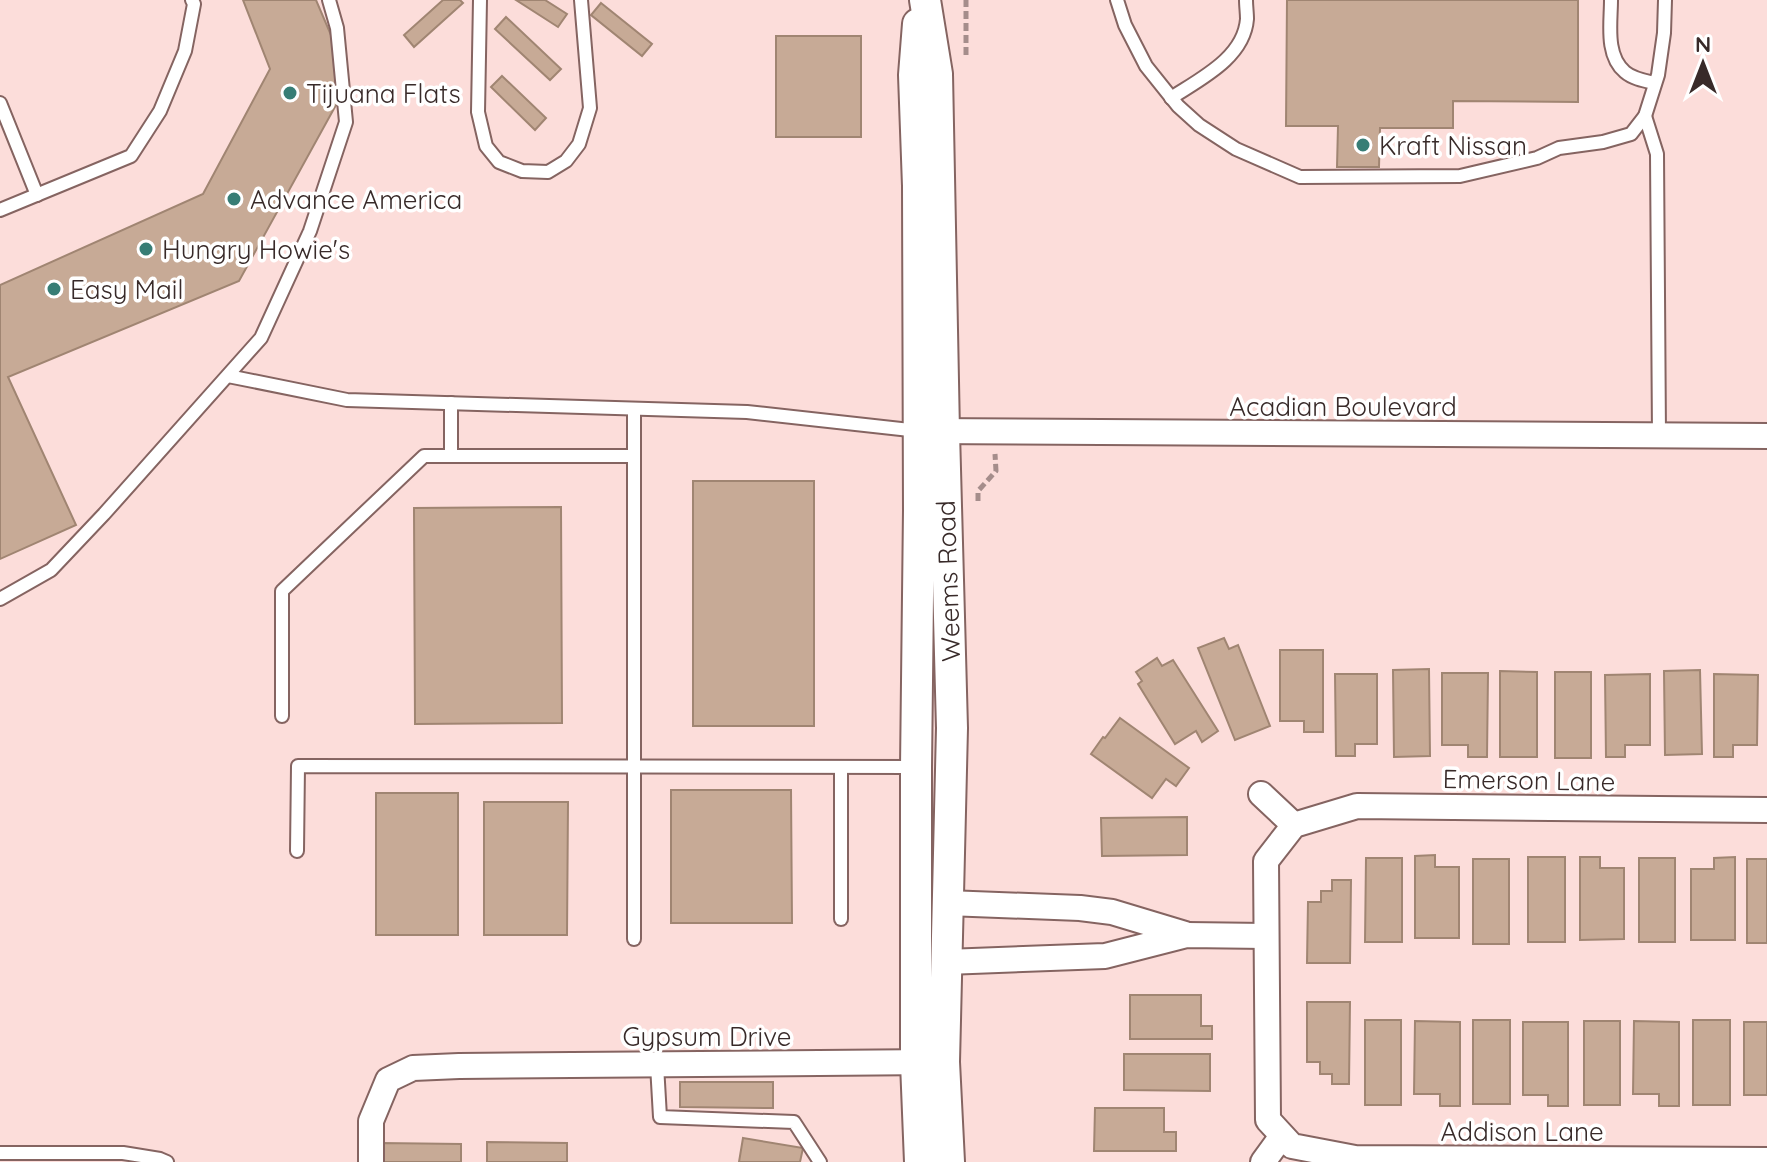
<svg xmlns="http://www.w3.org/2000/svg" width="1767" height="1162" viewBox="0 0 1767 1162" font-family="Quicksand,sans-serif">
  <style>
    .building { fill: #c7aa96; stroke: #a08572; stroke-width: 2 }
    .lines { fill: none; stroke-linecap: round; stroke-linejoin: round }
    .service-casing { stroke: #856461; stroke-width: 16 }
    .minor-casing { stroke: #856461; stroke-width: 28 }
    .tertiary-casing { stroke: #856461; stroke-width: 34 }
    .path { stroke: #a58d8b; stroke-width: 5; stroke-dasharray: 8 4; stroke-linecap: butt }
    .service { stroke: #fff; stroke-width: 12 }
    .minor { stroke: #fff; stroke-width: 24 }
    .tertiary { stroke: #fff; stroke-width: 30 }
    .poi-dot { fill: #377d75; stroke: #fff; stroke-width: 3 }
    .labels { text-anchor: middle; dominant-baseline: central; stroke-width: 7; stroke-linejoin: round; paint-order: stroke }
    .poi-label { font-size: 26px; fill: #382a29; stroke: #fff; text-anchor: start }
    .street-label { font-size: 26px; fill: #382a29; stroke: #fff }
  </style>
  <rect width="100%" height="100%" fill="#fcddda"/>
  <!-- building -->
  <g class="building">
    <polygon points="243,0 316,0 334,42 336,105 239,281 8,377 76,525 0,559 0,285 203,194 270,69"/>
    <polygon points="443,0 460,0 463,3 414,47 404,35"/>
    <polygon points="516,0 545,0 567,14 558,27"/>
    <polygon points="1287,0 1578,0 1578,102 1453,101 1453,128 1380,128 1379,167 1337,167 1338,126 1286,126"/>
    <polygon points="601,3 652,44 642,56 591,15"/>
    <polygon points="506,17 561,69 550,80 495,29"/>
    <rect x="776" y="36" width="85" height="101"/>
    <polygon points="502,76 546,118 535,130 491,87"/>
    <rect x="693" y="481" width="121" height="245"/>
    <polygon points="561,507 562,723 415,724 414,508"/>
    <polygon points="1224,638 1229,649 1238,645 1270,726 1235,740 1198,648"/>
    <polygon points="1280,650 1323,650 1323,732 1304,732 1304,721 1280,721"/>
    <polygon points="1157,658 1162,666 1173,660 1218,731 1202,742 1196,731 1175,744 1138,684 1142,681 1136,672"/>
    <polygon points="1429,669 1430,756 1394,757 1393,670"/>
    <polygon points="1700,670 1702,754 1665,755 1664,671"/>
    <polygon points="1500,671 1537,672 1537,757 1500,757"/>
    <rect x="1555" y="672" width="36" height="86"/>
    <polygon points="1442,673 1488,673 1487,757 1468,757 1468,745 1442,745"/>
    <polygon points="1335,674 1377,674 1377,744 1355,744 1355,756 1336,756"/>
    <polygon points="1650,674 1650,745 1625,745 1625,757 1606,757 1605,675"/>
    <polygon points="1714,674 1758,675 1757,745 1733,745 1733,757 1714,757"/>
    <polygon points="1120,718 1189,768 1176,786 1166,779 1152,798 1091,754 1103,737 1105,738"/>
    <polygon points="671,790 791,790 792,923 671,923"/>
    <rect x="376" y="793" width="82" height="142"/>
    <polygon points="484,802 568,802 567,935 484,935"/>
    <polygon points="1187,817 1187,855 1102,856 1101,818"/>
    <polygon points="1435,855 1435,867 1459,867 1459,938 1415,938 1415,856"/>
    <rect x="1528" y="857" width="37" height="85"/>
    <polygon points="1580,857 1600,857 1600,868 1624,868 1624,939 1580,940"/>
    <polygon points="1735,857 1735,940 1691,940 1691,869 1714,869 1714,858"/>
    <polygon points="1366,858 1402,858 1402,942 1365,942"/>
    <rect x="1639" y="858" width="36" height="84"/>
    <rect x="1473" y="859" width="36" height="85"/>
    <rect x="1747" y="859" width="20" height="84"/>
    <polygon points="1332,880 1351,880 1350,963 1307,963 1308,902 1321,902 1321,891 1332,891"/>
    <polygon points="1130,995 1201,995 1201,1026 1212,1026 1212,1039 1130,1039"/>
    <polygon points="1307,1002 1350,1002 1349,1084 1332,1084 1332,1074 1320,1074 1320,1062 1307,1062"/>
    <rect x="1365" y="1020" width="36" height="85"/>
    <rect x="1473" y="1020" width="37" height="84"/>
    <rect x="1693" y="1020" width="37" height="85"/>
    <polygon points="1415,1021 1460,1022 1460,1106 1440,1106 1440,1094 1414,1094"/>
    <rect x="1584" y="1021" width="36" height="84"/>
    <polygon points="1634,1021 1679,1022 1679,1106 1659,1106 1659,1094 1633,1094"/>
    <polygon points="1523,1022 1568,1022 1568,1106 1548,1106 1548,1095 1523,1095"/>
    <rect x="1744" y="1022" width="23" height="73"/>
    <polygon points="1124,1054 1210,1054 1210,1091 1124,1090"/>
    <polygon points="680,1082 773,1082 773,1108 680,1107"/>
    <polygon points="1095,1108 1164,1108 1164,1132 1176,1132 1176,1151 1094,1151"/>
    <polygon points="743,1138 803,1148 800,1162 739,1162"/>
    <polygon points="487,1142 567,1143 567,1162 487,1162"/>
    <polygon points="381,1143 461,1144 461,1162 381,1162"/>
  </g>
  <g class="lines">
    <!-- service casing -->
    <g class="service-casing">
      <g id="service">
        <polyline points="480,0 478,112 486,146 499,162 522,171 548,172 566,161 579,144 590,108 581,0"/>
        <polyline points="1117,0 1125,25 1146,66 1178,106 1199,125 1236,149 1300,177 1460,176 1537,158 1559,148 1603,142 1631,134 1645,116 1658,75 1664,33 1665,0"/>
        <path d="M1611,0C1611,23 1605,55 1625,72C1633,79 1646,81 1655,83"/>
        <path d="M1171,98C1200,79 1244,58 1247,19C1247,13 1246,6 1246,0"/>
        <polyline points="0,103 37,195"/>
        <polyline points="1645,116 1657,154 1659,435"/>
        <polyline points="0,210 131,156 160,111 185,51 194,4 192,0"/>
        <polyline points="228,376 347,400 747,412 919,431"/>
        <polyline points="451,403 451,456"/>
        <polyline points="0,599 51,570 104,514 261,338 310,231 346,122 337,28 329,0"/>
        <polyline points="282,716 282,591 424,456 634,456"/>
        <polyline points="841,767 841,919"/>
        <polyline points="297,851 298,766 916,767"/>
        <polyline points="634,939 634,409"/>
        <polyline points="657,1065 660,1117 794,1122 820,1162"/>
        <polyline points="0,1153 123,1153 160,1159 167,1162"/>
      </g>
    </g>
    <!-- minor casing -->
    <g class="minor-casing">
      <g id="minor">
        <polyline points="925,431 1767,436"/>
        <polyline points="1261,794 1294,825"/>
        <polyline points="1767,810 1357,806 1294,825 1266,861 1268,1120 1292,1146 1355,1158 1767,1160"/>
        <polyline points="947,903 1080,908 1112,912 1185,934"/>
        <polyline points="946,962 1105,956 1187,935 1266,936"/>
        <polyline points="371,1162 371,1121 388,1080 413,1068 459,1066 934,1062"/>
        <polyline points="1263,1162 1282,1136"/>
      </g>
    </g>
    <!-- tertiary casing -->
    <g class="tertiary-casing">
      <g id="tertiary">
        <polyline points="925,0 937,74 944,432 952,728 944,1062 949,1162"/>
        <polyline points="918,24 914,75 918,186 919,510 916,767 916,1063 920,1162"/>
      </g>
    </g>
    <!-- path -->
    <g class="path">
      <polyline points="966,55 966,0"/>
      <polyline points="978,501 978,491 996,471 995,454"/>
    </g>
    <!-- service -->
    <use href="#service" class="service"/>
    <!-- minor -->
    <use href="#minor" class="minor"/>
    <!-- tertiary -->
    <use href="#tertiary" class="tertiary"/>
  </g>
  <!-- markers -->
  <g class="poi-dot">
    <circle cx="290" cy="93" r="8"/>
    <circle cx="1363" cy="145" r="8"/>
    <circle cx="234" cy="199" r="8"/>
    <circle cx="146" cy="249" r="8"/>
    <circle cx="54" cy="289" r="8"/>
  </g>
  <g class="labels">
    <!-- poi labels -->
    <g class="poi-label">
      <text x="306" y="93">Tijuana Flats</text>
      <text x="1379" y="145">Kraft Nissan</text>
      <text x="250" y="199">Advance America</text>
      <text x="162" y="249">Hungry Howie's</text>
      <text x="70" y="289">Easy Mail</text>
    </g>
    <!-- street labels -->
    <g class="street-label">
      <text x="1343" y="406">Acadian Boulevard</text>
      <text transform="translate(948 581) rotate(-92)">Weems Road</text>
      <text transform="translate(1529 780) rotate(1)">Emerson Lane</text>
      <text x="707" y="1036">Gypsum Drive</text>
      <text x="1522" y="1131">Addison Lane</text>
    </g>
  </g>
  <!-- north arrow -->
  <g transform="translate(1703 64)" stroke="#ffffff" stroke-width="6" paint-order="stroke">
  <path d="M0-6L14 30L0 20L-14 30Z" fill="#382a29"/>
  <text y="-12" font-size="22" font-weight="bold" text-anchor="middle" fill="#382a29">N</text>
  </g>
</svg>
